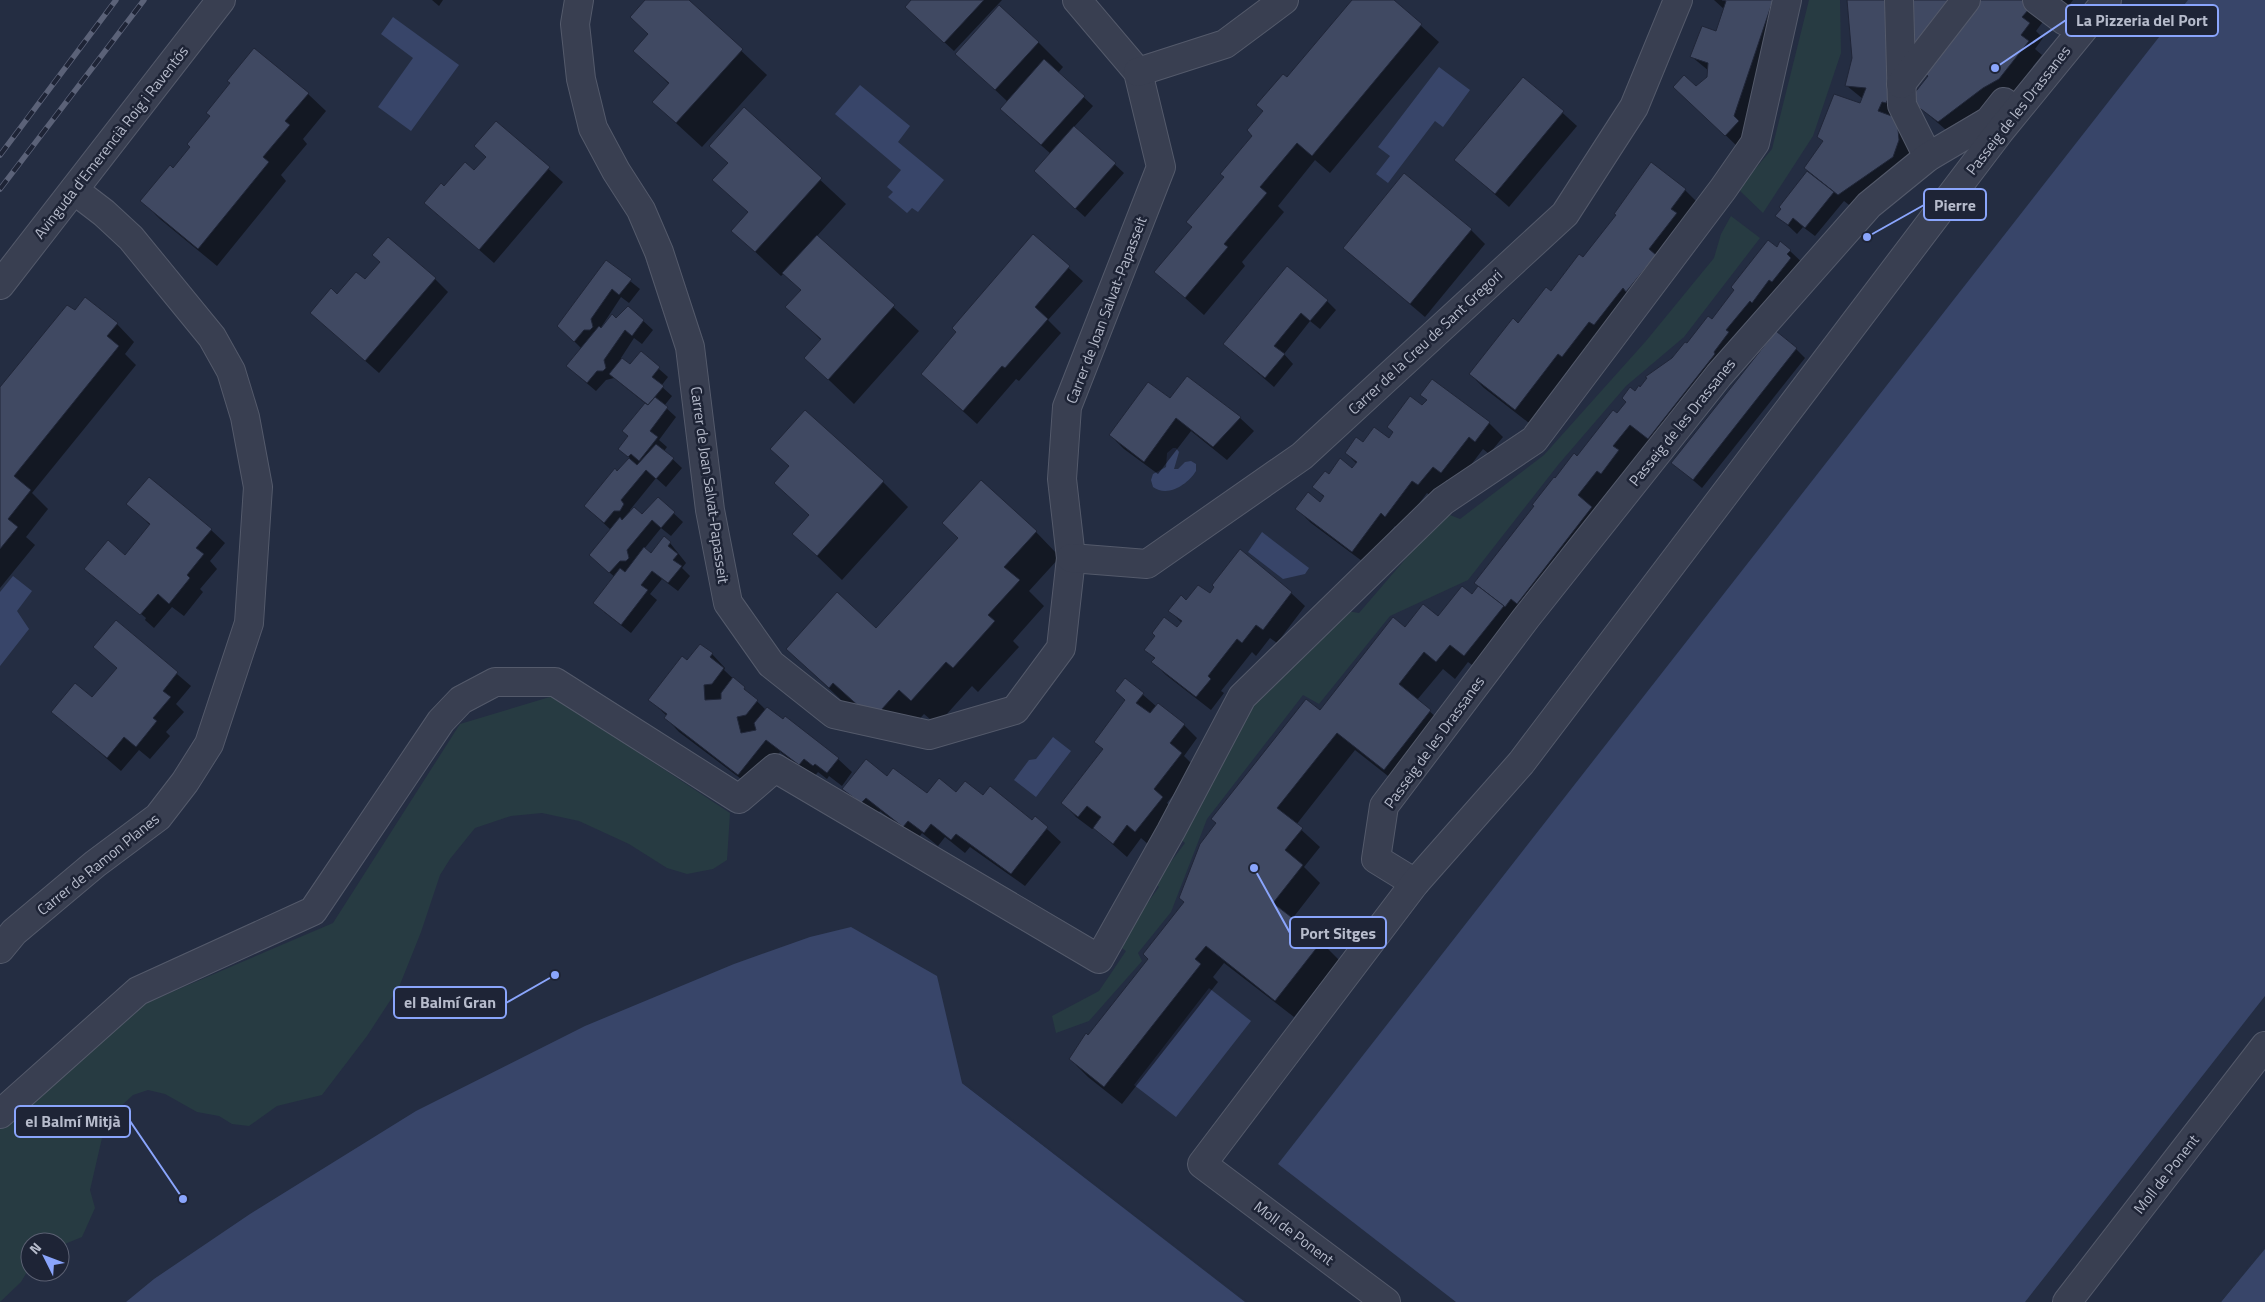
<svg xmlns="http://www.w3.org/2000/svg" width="2265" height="1302" viewBox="0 0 2265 1302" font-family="'Titillium Web',sans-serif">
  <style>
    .green { fill: #273b42 }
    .water { fill: #384569 }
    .pier { fill: #242d42 }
    .shadow { fill: #0007 }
    .building { fill: #404962; stroke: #202638 }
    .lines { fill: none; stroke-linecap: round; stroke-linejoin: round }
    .minor-casing { stroke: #545a6b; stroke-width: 30 }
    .minor { stroke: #393f51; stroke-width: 28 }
    .rail-casing { stroke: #5b6278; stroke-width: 5.5 }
    .rail { stroke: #1e2436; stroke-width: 4; stroke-dasharray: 11; stroke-linecap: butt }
    .labels { text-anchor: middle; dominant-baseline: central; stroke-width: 5; stroke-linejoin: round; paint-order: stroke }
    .street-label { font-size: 15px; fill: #b6bbcb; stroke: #1e2436 }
    .leader { fill: none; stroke: #8aa5fc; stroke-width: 2 }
    .callout-dot { fill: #8aa5fc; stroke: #1e2436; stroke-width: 2 }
    .callout { fill: #1e2436; stroke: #8aa5fc; stroke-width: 2 }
    .callout-label { font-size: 16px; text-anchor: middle; font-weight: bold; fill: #b6bbcb }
  </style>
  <rect width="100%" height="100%" fill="#242d42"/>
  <!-- green -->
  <g class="green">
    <polygon points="1809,0 1840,0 1841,53 1813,136 1763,213 1738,189 1772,149"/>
    <polygon points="1731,216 1760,238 1684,337 1626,386 1558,465 1468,580 1390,616 1319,704 1303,695 1207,819 1171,912 1138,953 1142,961 1089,1021 1056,1033 1052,1016 1099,991 1126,951 1117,945 1159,887 1155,883 1185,843 1177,836 1249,706 1341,610 1359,613 1445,513 1460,519 1544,455 1646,341 1714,258 1721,234"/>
    <polygon points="553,696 730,813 727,860 713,869 687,874 667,868 629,844 579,821 542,813 511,816 475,828 450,859 440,875 421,932 399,987 367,1036 322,1095 277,1106 249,1126 232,1124 219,1116 197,1112 165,1094 148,1090 133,1095 118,1109 102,1138 90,1190 95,1208 82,1237 60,1246 60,1242 30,1242 30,1267 21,1282 0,1302 0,1129 2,1123 144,1004 333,923 460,724"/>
  </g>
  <!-- water -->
  <g class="water">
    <polygon points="2188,0 2265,0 2265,996 2025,1302 1456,1302 1278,1164"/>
    <polygon points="393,17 459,65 411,131 378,107 413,58 381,34"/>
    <polygon points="1439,67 1470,90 1443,127 1435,121 1388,183 1376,174 1390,156 1378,147"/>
    <polygon points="860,85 910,126 898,142 944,180 918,212 912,208 907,213 888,197 893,192 887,187 901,170 835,114"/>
    <path d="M1173,448H1176L1179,452L1174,469H1178L1185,462L1191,461L1196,464V471C1188,484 1168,498 1153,487L1151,480L1153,474L1166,467L1167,453Z"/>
    <polygon points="1262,532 1309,568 1305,574 1283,579 1248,552"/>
    <polygon points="13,576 32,591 17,611 29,629 0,666 0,592"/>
    <polygon points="1053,737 1071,751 1036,797 1014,780 1029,760 1036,759"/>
    <polygon points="851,927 937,976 962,1083 1245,1302 126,1302 154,1279 250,1214 416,1111 585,1026 734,964 810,937"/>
    <polygon points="1209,988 1251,1021 1176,1117 1134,1085"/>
    <polygon points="2265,1249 2265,1302 2221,1302"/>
  </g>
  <!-- pier -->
  <g class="pier">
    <polygon points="964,1080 964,1082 1248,1302 962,1083"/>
    <polygon points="2265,1246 2221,1302 2219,1302 2263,1247"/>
  </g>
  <!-- shadow -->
  <g class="shadow">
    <polygon points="432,0 443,0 439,6"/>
    <polygon points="646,0 687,0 767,75 702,147 653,102 669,84 635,51 649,35"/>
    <polygon points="910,0 1002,0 954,51 916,16"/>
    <polygon points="1353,0 1392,0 1439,42 1330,173 1315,160 1278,206 1284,212 1242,262 1245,266 1204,315 1156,272 1193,228 1254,136 1264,112 1287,79"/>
    <polygon points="1714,0 1785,0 1739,148 1689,100 1696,88 1708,77 1709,71 1692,57 1717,32 1725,10"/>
    <polygon points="1848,0 1912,154 1853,208 1844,201 1815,236 1803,227 1797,234 1777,215 1782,209 1780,207 1863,99 1847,86 1853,58"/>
    <polygon points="1967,0 2024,0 2042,17 2042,23 2036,31 2043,38 2035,49 2042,55 2013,92 1952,135 1911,100 1929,77 1922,71"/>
    <polygon points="2048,0 2073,0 2064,12"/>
    <polygon points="1038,42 1063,67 1058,73 1093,106 1074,127 1124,173 1085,217 1044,180 1051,154 1010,118 1008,102 957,54"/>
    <polygon points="1524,78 1577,126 1509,207 1456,160"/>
    <polygon points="308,94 326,111 303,139 307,144 281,175 286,181 217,266 160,219 142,201 173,170 192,147 211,117"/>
    <polygon points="744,109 846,204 817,236 919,331 854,404 806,358 821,340 787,307 802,291 784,273 781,276 733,231 749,213 714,180 729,164"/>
    <polygon points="496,122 563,182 494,263 426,203 475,172 487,158"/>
    <polygon points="1652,164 1685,190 1699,204 1529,423 1484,388 1470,374 1583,259 1618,215"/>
    <polygon points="1471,230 1485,244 1425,317 1344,248"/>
    <polygon points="1033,236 1083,281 1048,320 1061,333 1019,381 1016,379 977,424 922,374 958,333"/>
    <polygon points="1777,248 1790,251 1808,268 1483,673 1468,662 1455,679 1443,669 1417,700 1448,728 1402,787 1355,750 1296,825 1320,847 1304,867 1320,883 1292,919 1321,942 1339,960 1294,1017 1224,963 1213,977 1218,982 1122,1104 1088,1077 1070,1059 1149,959 1185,902 1320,712 1405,629 1438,618 1472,596 1577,458 1635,393 1712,321"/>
    <polygon points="606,262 640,289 629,303 621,297 600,329 616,320 628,307 653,330 642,344 634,338 621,358 630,366 641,353 668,377 661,386 672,396 664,406 676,417 659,440 667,447 664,451 682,468 666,487 656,478 630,510 630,513 642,516 658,499 683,522 671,536 661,528 644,549 651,554 670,543 686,563 682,568 690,576 678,591 662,579 650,594 657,600 631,633 604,612 615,577 599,564 611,530 585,506 630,458 619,449 629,437 646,404 614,378 606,380 596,391 577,375 582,349 568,335"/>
    <polygon points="435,279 448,292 379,373 311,313 337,295"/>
    <polygon points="1327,301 1336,310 1320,329 1310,321 1284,354 1293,364 1274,387 1224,344"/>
    <polygon points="75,312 117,324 134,342 125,354 136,365 32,493 48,509 26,537 35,545 0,588 0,389"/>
    <polygon points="1796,349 1805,358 1702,488 1673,463"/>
    <polygon points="1433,380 1489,423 1503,437 1489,454 1483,449 1455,486 1447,480 1433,498 1427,493 1399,530 1395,526 1366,564 1311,523 1297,509 1320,503 1325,498 1314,487 1329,476 1352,470 1357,464 1346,453 1363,443 1389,440 1428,401 1422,395"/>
    <polygon points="1170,400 1240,418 1254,431 1227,460 1191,431 1158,474 1124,449 1110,435"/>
    <polygon points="772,449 883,482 908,507 842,580 794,534 810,516 776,483 790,467"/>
    <polygon points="128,504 211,530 225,543 210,561 217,569 200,589 203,592 184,616 172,607 154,628 145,620 146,618 99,579 99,581 86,569 125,556 151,526"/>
    <polygon points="1036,532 1060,557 1029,591 1044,606 1013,641 1019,647 978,692 972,686 937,725 924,714 898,743 858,707 854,712 787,649 876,630"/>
    <polygon points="1291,593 1305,606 1277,643 1270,638 1256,656 1252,652 1221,691 1224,693 1211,710 1166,675 1153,662 1155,659 1146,650 1177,629 1182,623 1170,611 1186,602 1210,595"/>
    <polygon points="116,622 191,686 176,704 184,712 166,732 170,736 150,759 139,750 121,771 53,712 92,699 118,669 95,647"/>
    <polygon points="712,654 725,668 724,670 766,710 838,759 852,772 842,786 829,776 827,779 818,772 813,778 780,752 753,788 679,732 666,718 667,716 650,700 688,662"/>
    <polygon points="1126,680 1157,707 1184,725 1197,738 1184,756 1195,767 1167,803 1176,811 1149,845 1141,838 1127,857 1094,828 1092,829 1076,817 1063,803 1104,750 1095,742 1126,701 1116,691"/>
    <polygon points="887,778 927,795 956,793 1033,821 1035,818 1061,842 1025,886 970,847 965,853 945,837 938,846 922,833 917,840 880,811 876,816 844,788"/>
  </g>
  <!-- building -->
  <g class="building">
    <polygon points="645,0 689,0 743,49 676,123 652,102 669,83 633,51 648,34 630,17"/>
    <polygon points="911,0 984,0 944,43 905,7"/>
    <polygon points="1352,0 1394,0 1422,24 1312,156 1297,143 1260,187 1267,193 1224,244 1228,247 1185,298 1154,272 1192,227 1186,222 1224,177 1220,174 1252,136 1247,130 1263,111 1256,105 1283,74 1287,77"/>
    <polygon points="1722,0 1773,0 1734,116 1739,121 1725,136 1673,87 1684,75 1696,86 1707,77 1708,63 1690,57 1702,26 1716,31 1726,1"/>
    <polygon points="1847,0 1888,0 1893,89 1886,103 1882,102 1878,111 1897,118 1899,140 1893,157 1838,195 1804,168 1823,141 1817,137 1834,94 1860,103 1866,88 1845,86 1852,58"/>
    <polygon points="1905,0 1951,0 1918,51 1906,41"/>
    <polygon points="1977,0 2026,0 2029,9 2022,17 2030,23 2021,35 2029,41 1999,79 1983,88 1938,122 1909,100 1928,76 1921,71"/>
    <polygon points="999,5 1039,42 995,90 955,54"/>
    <polygon points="254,48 309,93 285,121 290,125 263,157 269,162 198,249 140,201 170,165 173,168 190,147 187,144 210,116 206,113 230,83 227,81"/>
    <polygon points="1044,59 1085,96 1041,145 1000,109"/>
    <polygon points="1523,77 1564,111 1495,194 1454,160"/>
    <polygon points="744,107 822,178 755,252 731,231 748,212 712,180 728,163 709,146"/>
    <polygon points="496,121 550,167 479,250 424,203 441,183 444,186 465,162 474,170 486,157 474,146"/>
    <polygon points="1074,126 1116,163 1075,209 1034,171"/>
    <polygon points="1651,162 1686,189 1671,209 1677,213 1649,249 1656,255 1626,292 1623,288 1594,325 1589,322 1562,357 1558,354 1515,410 1469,374 1513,318 1518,323 1546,287 1551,291 1579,254 1583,257 1616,215 1614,214"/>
    <polygon points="1807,171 1834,192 1805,228 1793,218 1788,225 1775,216 1781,209 1779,207"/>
    <polygon points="1404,173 1472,229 1410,304 1343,248"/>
    <polygon points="1033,234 1070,266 1035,307 1048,319 1005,368 1002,366 963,411 921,374 956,332 952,328"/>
    <polygon points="817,235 895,305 828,380 804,358 821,339 785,307 801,290 782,273"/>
    <polygon points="388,237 436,278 365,361 310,313 331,288 337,294 356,272 365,279 380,262 372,255"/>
    <polygon points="1768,240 1777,247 1780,241 1791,250 1787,254 1791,258 1772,282 1769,280 1752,303 1750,301 1726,330 1729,332 1714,352 1715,354 1648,439 1630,425 1613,446 1619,450 1601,474 1597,471 1578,495 1592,507 1517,604 1511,599 1505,607 1474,583 1534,506 1532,505 1554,477 1555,478 1574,453 1577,456 1613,410 1617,413 1626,402 1622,398 1630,387 1635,391 1639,385 1640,387 1647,378 1645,377 1672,358 1685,342 1687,343 1708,316 1712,319 1734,290 1731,287"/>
    <polygon points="606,260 632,279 619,295 612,289 591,319 593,327 590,330 584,330 574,342 557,326"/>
    <polygon points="1287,266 1328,300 1310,321 1301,313 1274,346 1285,354 1265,378 1223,344"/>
    <polygon points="85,297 118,323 107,336 119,346 14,476 31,490 8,519 18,527 0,549 0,387 67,305 75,310"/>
    <polygon points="628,306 644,320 632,336 625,330 604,360 606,368 603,371 597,371 587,383 566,366 599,326 601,328 612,314 616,318"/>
    <polygon points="1776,331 1797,348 1693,480 1671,463"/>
    <polygon points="641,351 660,367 652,377 664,386 648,405 609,374 622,358 630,364"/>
    <polygon points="1187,376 1241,417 1213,447 1176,418 1144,462 1109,435 1148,382 1170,398"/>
    <polygon points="1432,379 1490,422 1475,442 1469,437 1441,473 1433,467 1418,485 1412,481 1385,517 1381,513 1352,552 1295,509 1308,492 1320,502 1324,496 1312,487 1325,471 1329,474 1340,458 1352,468 1357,462 1345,453 1356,437 1363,442 1374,427 1389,438 1393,432 1387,427 1410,396 1422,405 1427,400 1420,395"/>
    <polygon points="655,397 668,407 650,431 658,437 639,461 631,454 628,457 618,449 628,436 622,431 645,403 648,405"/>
    <polygon points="805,410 884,481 817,556 792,534 809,515 774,483 789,466 770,449"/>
    <polygon points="656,444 674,458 656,479 646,470 621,500 624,504 620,511 614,511 604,523 584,506 615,468 617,471 629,458 637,465"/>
    <polygon points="149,477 212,529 196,548 204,554 187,575 190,578 169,604 158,594 140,615 84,569 108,540 125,555 150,524 126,504"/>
    <polygon points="981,480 1037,531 1004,567 1020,580 988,615 995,621 953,668 946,662 911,701 899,690 873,719 833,683 829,688 786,649 837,592 876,628 958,538 942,523"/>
    <polygon points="658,497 675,512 661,528 652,520 627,550 629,558 626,561 620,561 609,573 589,555 620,517 622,520 634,507 642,514"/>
    <polygon points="664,536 671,542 668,546 678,554 673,560 682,566 668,583 652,571 641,585 648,590 621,625 593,603 620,568 625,572 644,547 651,553"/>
    <polygon points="1240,549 1292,592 1263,630 1256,625 1242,643 1237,639 1208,676 1211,679 1196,697 1151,662 1155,658 1144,650 1155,636 1152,633 1164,617 1177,627 1182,621 1168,611 1181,595 1186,600 1198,585 1210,593 1214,587 1212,585"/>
    <polygon points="1462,586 1472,594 1478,586 1504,606 1464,656 1450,645 1436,662 1424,652 1399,684 1431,710 1384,770 1337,733 1277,808 1303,828 1285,850 1303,865 1273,903 1322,941 1275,1001 1206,946 1195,959 1201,964 1104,1087 1069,1059 1086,1033 1088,1035 1148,959 1143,954 1184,902 1179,898 1200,844 1216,823 1211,819 1306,699 1320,710 1393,617 1405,627 1423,604 1438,616"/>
    <polygon points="116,620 178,672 163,691 171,697 153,718 157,721 136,747 124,737 107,758 51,712 75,683 92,697 117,668 93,647"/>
    <polygon points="700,644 713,653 710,657 724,668 712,684 704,685 705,700 721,699 721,693 733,677 745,687 744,689 758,700 746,715 737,717 741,733 756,730 754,723 767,707 783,719 785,716 839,758 827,773 815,764 813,766 804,759 799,765 766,740 738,775 664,718 667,714 648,700 682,656 687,660"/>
    <polygon points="1125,678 1144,693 1136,703 1150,713 1158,703 1185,724 1170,743 1182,753 1154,789 1163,797 1135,832 1127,825 1113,844 1093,828 1101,817 1087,806 1078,817 1061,803 1103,749 1094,742 1125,700 1115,691"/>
    <polygon points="866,759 887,776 893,768 927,793 939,778 956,792 965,781 983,795 990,786 1032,820 1035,816 1048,827 1011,874 956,834 951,840 931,824 924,833 908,821 903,827 866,798 861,803 842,789"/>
  </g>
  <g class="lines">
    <!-- minor casing -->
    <g class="minor-casing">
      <g id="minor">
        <polyline points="579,0 575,24 581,79 593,128 616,171 641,210 659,252 690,347 710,510 728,603 771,664 834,714 929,735 1015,710 1061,648 1071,558 1062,479 1067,407 1161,167 1138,72 1077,0"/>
        <polyline points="1899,0 1902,105 1928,157"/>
        <polyline points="2037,0 2065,21"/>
        <polyline points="1138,72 1225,44 1284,0"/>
        <polyline points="1901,84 1966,0"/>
        <polyline points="0,285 221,0"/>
        <polyline points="1071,558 1147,564 1302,456 1565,214 1634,107 1678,0"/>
        <polyline points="1415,883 1376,859 1384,806 1526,618 1719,375 1869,205 1928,157 1989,121 2004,102"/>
        <polyline points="0,949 14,932 95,864 158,817 185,782 209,744 249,623 258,487 245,417 231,371 212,337 131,238 104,213 74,190"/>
        <polyline points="0,1114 138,991 313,911 441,721 461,700 495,682 555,682 739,799 775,768 1099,959 1171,831 1242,697 1443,501 1534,440 1723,189 1755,143 1787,0"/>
        <polyline points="1386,1302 1202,1164 1415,883 1521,763 2000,131 2107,0"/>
        <polyline points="2067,1302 2265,1046"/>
      </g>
    </g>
    <!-- minor -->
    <use href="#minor" class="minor"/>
    <!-- rail casing -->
    <g class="rail-casing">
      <g id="rail">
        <polyline points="0,155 116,0"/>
        <polyline points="0,189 144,0"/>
      </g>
    </g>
    <!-- rail -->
    <use href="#rail" class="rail"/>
  </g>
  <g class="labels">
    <!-- street labels -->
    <g class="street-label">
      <text transform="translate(2018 110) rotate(-52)">Passeig de les Drassanes</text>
      <text transform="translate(111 142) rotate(-52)">Avinguda d'Emerencià Roig i Raventós</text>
      <text transform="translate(1106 310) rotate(-69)">Carrer de Joan Salvat-Papasseit</text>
      <text transform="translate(1425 342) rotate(-43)">Carrer de la Creu de Sant Gregori</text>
      <text transform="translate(1682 422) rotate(-51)">Passeig de les Drassanes</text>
      <text transform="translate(710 485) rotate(82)">Carrer de Joan Salvat-Papasseit</text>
      <text transform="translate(1434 742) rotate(-54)">Passeig de les Drassanes</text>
      <text transform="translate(98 864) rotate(-39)">Carrer de Ramon Planes</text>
      <text transform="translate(2166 1174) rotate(-52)">Moll de Ponent</text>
      <text transform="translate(1294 1233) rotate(37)">Moll de Ponent</text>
    </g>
  </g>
  <!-- callouts -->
  <path class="leader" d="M1995 68L2066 20M1867 237L1924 205M1254 868L1290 933M555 975L506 1003M183 1199L130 1121"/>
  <g class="callout-dot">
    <circle cx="1995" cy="68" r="5"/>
    <circle cx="1867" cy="237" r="5"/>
    <circle cx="1254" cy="868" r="5"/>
    <circle cx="555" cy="975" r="5"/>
    <circle cx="183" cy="1199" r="5"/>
  </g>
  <g class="callout">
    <rect x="2066" y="5" width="152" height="31" rx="5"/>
    <rect x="1924" y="189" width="62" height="31" rx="5"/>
    <rect x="1290" y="917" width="96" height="31" rx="5"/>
    <rect x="394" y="987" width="112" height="31" rx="5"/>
    <rect x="15" y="1106" width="115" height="31" rx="5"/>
  </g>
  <g class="callout-label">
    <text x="2142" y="26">La Pizzeria del Port</text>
    <text x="1955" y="211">Pierre</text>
    <text x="1338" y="939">Port Sitges</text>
    <text x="450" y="1008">el Balmí Gran</text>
    <text x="73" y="1127">el Balmí Mitjà</text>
  </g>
  <!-- north arrow -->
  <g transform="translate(45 1257) rotate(312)"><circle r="24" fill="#1e2436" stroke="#5b6072"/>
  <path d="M0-4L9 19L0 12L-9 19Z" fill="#8aa5fc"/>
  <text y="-8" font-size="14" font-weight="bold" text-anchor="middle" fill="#b6bbcb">N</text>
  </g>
</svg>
